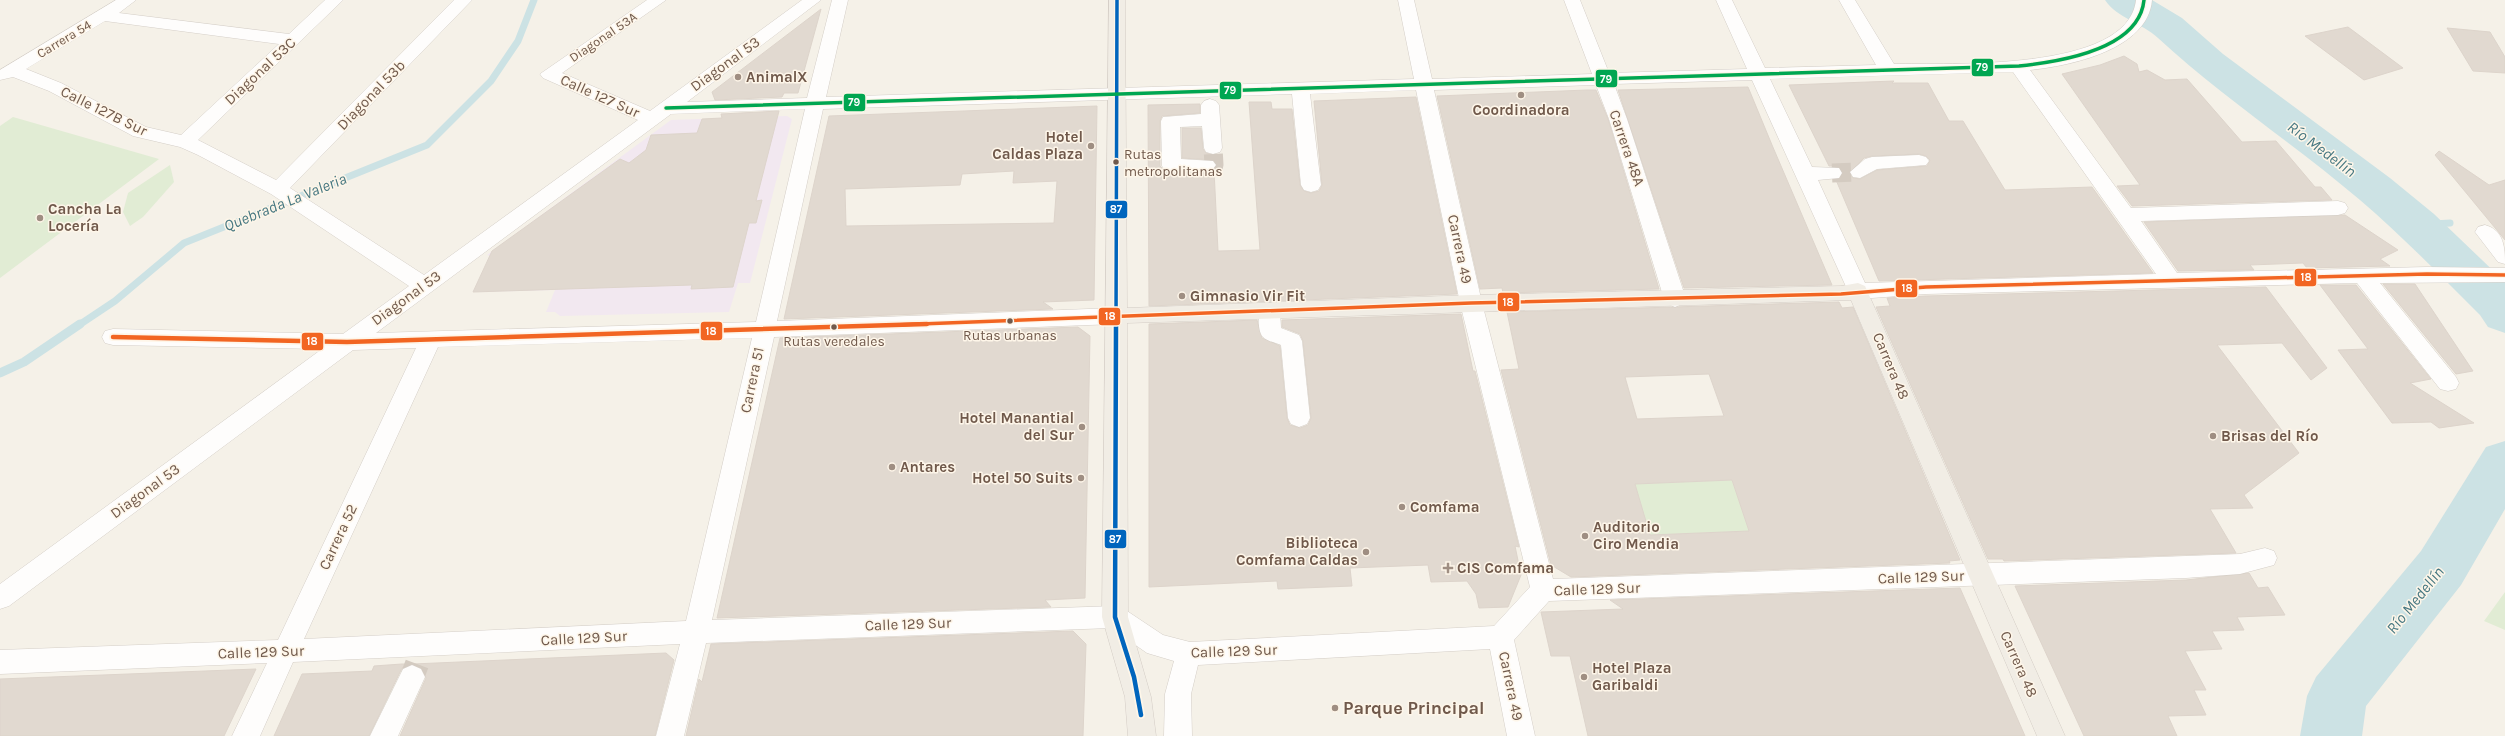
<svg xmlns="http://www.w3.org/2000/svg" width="2505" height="736" viewBox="0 0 2505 736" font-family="Karla,sans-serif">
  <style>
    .education { fill: #f2e8f0 }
    .green { fill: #e1ecd4 }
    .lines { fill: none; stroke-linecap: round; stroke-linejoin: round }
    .stream-far1 { stroke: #cce2e4; stroke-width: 7 }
    .stream { stroke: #cce2e4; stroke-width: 9 }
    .river { fill: #cce2e4; fill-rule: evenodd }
    .building { fill: #e1d9d0; stroke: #ddd4cb; fill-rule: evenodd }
    .minor-tunnel-far1 { stroke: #d4cbc1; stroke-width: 19; stroke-dasharray: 19 10; stroke-linecap: butt }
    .minor-tunnel { stroke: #d4cbc1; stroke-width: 24; stroke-dasharray: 24 12; stroke-linecap: butt }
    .minor-casing { stroke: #d4cec7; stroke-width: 1 }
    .major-casing { stroke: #d3ccc5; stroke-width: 1 }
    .minor { fill: #fefdfc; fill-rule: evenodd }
    .major { fill: #f1ede5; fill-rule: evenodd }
    .bus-1-far1-casing { stroke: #fef6e9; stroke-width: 6 }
    .bus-1-casing { stroke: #fef6e9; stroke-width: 8 }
    .bus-2-far1-casing { stroke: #fef6e9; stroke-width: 6 }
    .bus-2-casing { stroke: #fef6e9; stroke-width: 8 }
    .bus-3-casing { stroke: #fef6e9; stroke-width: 6 }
    .bus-1-far1 { stroke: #f26522; stroke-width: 3.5 }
    .bus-1 { stroke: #f26522; stroke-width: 4.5 }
    .bus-2-far1 { stroke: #0065bd; stroke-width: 3.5 }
    .bus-2 { stroke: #0065bd; stroke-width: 4.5 }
    .bus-3 { stroke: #00a651; stroke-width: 3.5 }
    .poi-dot { fill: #9f8e82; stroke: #fef6e9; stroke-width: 1.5 }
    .bus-dot { fill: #70594b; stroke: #fef6e9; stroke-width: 1.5 }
    .labels { text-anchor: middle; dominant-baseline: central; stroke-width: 3; stroke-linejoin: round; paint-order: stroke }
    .far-street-label { font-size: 13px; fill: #70594b; stroke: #fef6e9 }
    .bus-label { font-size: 14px; fill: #70594b; stroke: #fef6e9 }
    .street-label { font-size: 15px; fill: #70594b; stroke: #fef6e9 }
    .poi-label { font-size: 15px; font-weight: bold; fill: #70594b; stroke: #fef6e9; text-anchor: start }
    .water-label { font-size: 16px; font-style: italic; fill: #477882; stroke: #fef6e9 }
    .near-poi-label { font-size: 18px; font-weight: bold; fill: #70594b; stroke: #fef6e9; text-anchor: start }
    .line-badge { stroke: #fef6e9; stroke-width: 1.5 }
    .badge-label { font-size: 11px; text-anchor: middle; font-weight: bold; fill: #fff }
  </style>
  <rect width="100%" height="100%" fill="#f5f1e8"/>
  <!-- education -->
  <polygon class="education" points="787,116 792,119 750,283 738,283 729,312 560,316 555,312 546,312 555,290 473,292 490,256 487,255 671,120"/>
  <!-- green -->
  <g class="green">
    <polygon points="13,117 159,159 0,278 0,126"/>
    <polygon points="170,165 174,182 143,217 130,226 123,212 128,193"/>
    <polygon points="1732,480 1749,531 1649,535 1635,484"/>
    <polygon points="2505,592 2505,630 2484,621"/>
  </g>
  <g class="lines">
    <!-- stream-far1 -->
    <g class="stream-far1">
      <polyline points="2418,225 2450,223"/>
      <polyline points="79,325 115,301 184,243 427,145 491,81 518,41 534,0"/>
    </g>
    <!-- stream -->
    <polyline class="stream" points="0,373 24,362 80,324"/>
    <!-- river -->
    <g class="river">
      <path d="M2105,0H2152L2182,18L2223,54L2390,178L2434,214L2505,282V333L2488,327L2480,315C2441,276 2402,236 2360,200C2294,144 2222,97 2158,38C2142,23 2117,18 2105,0Z"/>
      <polygon points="2505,441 2505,509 2461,585 2366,706 2362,736 2300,736 2307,696 2316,677 2421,551 2486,447"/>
    </g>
  </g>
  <!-- building -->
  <g class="building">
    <polygon points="821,9 798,93 784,93 782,97 715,100 712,92"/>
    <polygon points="2348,27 2403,68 2364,80 2305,36"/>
    <polygon points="2447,28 2490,32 2505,57 2505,73 2473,71"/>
    <polygon points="2124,56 2137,64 2139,72 2147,70 2165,80 2187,79 2242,142 2276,141 2315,187 2321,187 2332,200 2132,206 2117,186 2140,185 2062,74 2100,65"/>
    <path d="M1894,81L1892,83H1928L1949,121H1963L2005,190L2092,187L2153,273L1879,281L1836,180L1840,179L1843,172L1839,166H1829L1789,85ZM1919,154L1926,156L1930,160L1927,166L1877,170L1860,179L1853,178L1849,173L1864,158L1872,156Z"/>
    <polygon points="1748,87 1772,145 1832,285 1684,288 1618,90"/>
    <polygon points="1587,90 1596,90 1608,119 1659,289 1503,293 1502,288 1480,289 1437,96"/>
    <polygon points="1416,97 1457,294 1149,306 1148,105 1200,104 1200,113 1162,116 1160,121 1160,166 1165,171 1172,174 1214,170 1218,251 1260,250 1249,102 1271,102 1272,109 1292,109 1300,185 1304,191 1311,193 1319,191 1322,185 1314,101"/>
    <path d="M1097,106L1094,300L1043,302L1053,309L784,319L829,116ZM1014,171L1013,183L1057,181L1054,223L846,226L845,189L960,185L962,174Z"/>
    <polygon points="779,111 756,201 762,200 756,223 749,223 733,287 691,289 692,285 473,292 492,251 620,159 629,163 646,150 651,135 697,133 702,119 722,118 721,114"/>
    <polygon points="1182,128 1201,128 1203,149 1206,153 1213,155 1214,160 1182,158"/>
    <polygon points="2439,151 2489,185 2505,180 2505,240 2435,155"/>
    <polygon points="2345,215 2398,250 2380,259 2390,266 2307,268 2303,263 2250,265 2254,270 2178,271 2144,222"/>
    <polygon points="2383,284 2415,284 2473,371 2456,374"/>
    <polygon points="2320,285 2356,285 2431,379 2410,383 2474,423 2439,428 2431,422 2392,423 2338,350 2368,349"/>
    <polygon points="2266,287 2327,368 2311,380 2282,343 2217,345 2299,453 2244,495 2253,508 2210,509 2236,553 2004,561 2003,559 1988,559 1876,307 1890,306 1887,298 1926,296"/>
    <path d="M1839,302L1842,308L1853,307L1960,560L1949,561L1950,563L1571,577L1551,565L1501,370L1519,369L1507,312ZM1709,374L1724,416L1637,419L1625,377ZM1732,480L1749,531L1650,535L1635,484Z"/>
    <polygon points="1461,314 1473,371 1475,371 1519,547 1515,546 1521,575 1508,607 1479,608 1476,594 1467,581 1431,582 1428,565 1350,568 1352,586 1278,589 1277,581 1149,587 1149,324 1257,320 1262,338 1280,346 1287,418 1290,425 1300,428 1308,425 1311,418 1303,341 1300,334 1282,327 1282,320"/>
    <polygon points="1078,327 1090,336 1085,598 1045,600 1051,607 717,618 780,338"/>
    <polygon points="2249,573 2258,588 2268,587 2285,615 2237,617 2244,630 2212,631 2222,649 2185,651 2206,690 2194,690 2206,715 2168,716 2177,736 2084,736 2015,586 2186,580"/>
    <polygon points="1960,588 2025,736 1588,736 1570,656 1551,656 1541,612 1623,609 1610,600"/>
    <polygon points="1073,631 1086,644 1083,736 686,736 699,679 702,682 711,644"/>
    <polygon points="666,653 674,660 655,736 400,736 426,678 422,668 413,664"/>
    <polygon points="402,664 411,664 402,668 369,736 274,736 302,674 372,671 374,666"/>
    <polygon points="256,669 224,736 0,736 0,679"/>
  </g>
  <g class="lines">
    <!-- minor-tunnel-far1 -->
    <g class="minor-tunnel-far1">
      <polyline points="1206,165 1214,165 1213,148"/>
      <polyline points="1832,173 1860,172"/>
    </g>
    <!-- minor-tunnel -->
    <polyline class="minor-tunnel" points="412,677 417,664"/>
    <!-- minor casing -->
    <g class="minor-casing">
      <g id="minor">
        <path d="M116,0H136L119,13L289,34L325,0H343L198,140L276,180L454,0H472L290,188L424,275L638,120L543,78L540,74L647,0H666L562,73L650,111L802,0H821L687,102L807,98L832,0H848L826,97L1414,79L1398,0H1414L1432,79L1592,74L1564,0H1580L1609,73L1747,69L1716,0H1732L1765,68L1876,65L1839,0H1855L1894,64C1946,63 2128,73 2136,0H2152C2148,50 2069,66 2030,70L2131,208L2338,201L2345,203L2348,208L2345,213L2338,215L2141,221L2177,273L2427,267L2505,268V282L2380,283L2456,377L2459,383L2456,389L2448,391L2440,389L2357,283L1926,294L1858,299L1851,296L1848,291L1752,80L1614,84L1627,119L1686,299L1682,304L1675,307L1668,304L1664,299L1609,119L1596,85L1434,90L1482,303L1553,579L2186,556L2240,554L2265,548L2274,551L2277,558L2274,565L2240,574L2186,578L1549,601L1514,640L1535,736H1507L1490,649L1198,665L1191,694L1192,736H1164L1165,694L1174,661L1147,653L1111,628L706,643L684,736H656L680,644L293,662L260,736H232L267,663L0,674V650L278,640L416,348L353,350L9,606L0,609V584L322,349L113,345L105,343L102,337L105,331L113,329L343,334L409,286L271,194L198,155L180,147L133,136L49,91L13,77L0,80V70ZM105,21L279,44L181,135L146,127L61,83L26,69ZM2013,72L2156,274L1865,283L1818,180L1839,178L1842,173L1839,168L1812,167L1770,79ZM1416,90L1460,303L1530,587L1494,626L1190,642L1163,635L1124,609L1115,606L712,620L774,337L1115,324L1123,321L1126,316L1123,311L1115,308L777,321L823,109L1292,94L1301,185L1304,190L1311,192L1318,190L1321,185L1310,94ZM805,109L756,322L376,333L671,114ZM752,338L686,621L304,639L438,347Z"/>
        <polygon points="1210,99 1216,101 1219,105 1222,148 1220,152 1213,154 1206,152 1204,148 1202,126 1180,127 1181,159 1213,161 1216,165 1213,169 1172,172 1165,170 1162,166 1161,121 1163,117 1201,114 1201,105 1204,101"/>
        <polygon points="1919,155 1926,157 1929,161 1926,165 1877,169 1860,178 1853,177 1850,172 1865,159 1872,157"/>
        <path d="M2485,225C2504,230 2505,248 2505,264L2498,262L2475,232L2478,227Z"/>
        <path d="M1269,303L1276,306L1280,311L1281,328L1299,335L1302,341L1310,418L1307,424L1299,427L1291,424L1288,418L1281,345C1276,343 1267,341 1263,337C1257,330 1258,312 1262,306Z"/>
        <polygon points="412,665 421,669 425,677 398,736 370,736 403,669"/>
      </g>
    </g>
    <!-- major casing -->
    <g class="major-casing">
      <polygon id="major" points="1109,0 1125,0 1127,308 1471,295 1841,286 1858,283 1865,286 2065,736 2037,736 1851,300 1127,323 1128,617 1151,697 1156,736 1128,736 1125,697 1102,617"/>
    </g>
    <!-- minor -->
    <use href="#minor" class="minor"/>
    <!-- major -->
    <use href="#major" class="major"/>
    <!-- bus-1-far1 casing -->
    <g class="bus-1-far1-casing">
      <polyline id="bus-1-far1" points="894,325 1471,303 1841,294 1926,287 2427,274 2505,275"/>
    </g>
    <!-- bus-1 casing -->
    <g class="bus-1-casing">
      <polyline id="bus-1" points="113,337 347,342 927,324"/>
    </g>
    <!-- bus-2-far1 casing -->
    <g class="bus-2-far1-casing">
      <polyline id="bus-2-far1" points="1116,325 1117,0"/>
    </g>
    <!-- bus-2 casing -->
    <g class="bus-2-casing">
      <polyline id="bus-2" points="1116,324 1115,617 1134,677 1141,715"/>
    </g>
    <!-- bus-3 casing -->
    <g class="bus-3-casing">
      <path id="bus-3" d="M666,108L2019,66C2057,62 2139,50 2144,0"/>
    </g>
    <!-- bus-1-far1 -->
    <use href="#bus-1-far1" class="bus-1-far1"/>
    <!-- bus-1 -->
    <use href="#bus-1" class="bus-1"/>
    <!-- bus-2-far1 -->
    <use href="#bus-2-far1" class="bus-2-far1"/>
    <!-- bus-2 -->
    <use href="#bus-2" class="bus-2"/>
    <!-- bus-3 -->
    <use href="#bus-3" class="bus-3"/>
  </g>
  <!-- markers -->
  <g class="poi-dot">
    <circle cx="738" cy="77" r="4"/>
    <circle cx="1521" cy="95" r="4"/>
    <circle cx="1091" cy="146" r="4"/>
    <circle cx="40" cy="218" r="4"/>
    <circle cx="1182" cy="296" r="4"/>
    <circle cx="1082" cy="427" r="4"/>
    <circle cx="2213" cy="436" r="4"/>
    <circle cx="892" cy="467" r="4"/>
    <circle cx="1081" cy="478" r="4"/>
    <circle cx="1402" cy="507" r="4"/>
    <circle cx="1585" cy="536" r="4"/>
    <circle cx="1366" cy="552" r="4"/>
    <path d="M1446 562h4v4h4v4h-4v4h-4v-4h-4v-4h4z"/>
    <circle cx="1584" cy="677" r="4"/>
    <circle cx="1335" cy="708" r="4"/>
  </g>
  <g class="bus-dot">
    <circle cx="1116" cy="162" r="3.5"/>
    <circle cx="1010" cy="321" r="3.5"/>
    <circle cx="834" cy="327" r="3.5"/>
  </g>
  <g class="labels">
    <!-- far-street labels -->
    <g class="far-street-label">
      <text transform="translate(603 37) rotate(-34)">Diagonal 53A</text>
      <text transform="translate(64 39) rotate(-31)">Carrera 54</text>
    </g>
    <!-- bus labels -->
    <g class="bus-label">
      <text x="1124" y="154" text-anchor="start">Rutas<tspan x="1124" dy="17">metropolitanas</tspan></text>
      <text x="1010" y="335">Rutas urbanas</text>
      <text x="834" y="341">Rutas veredales</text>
    </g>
    <!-- street labels -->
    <g class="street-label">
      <text transform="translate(725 64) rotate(-36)">Diagonal 53</text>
      <text transform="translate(260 71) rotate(-43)">Diagonal 53C</text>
      <text transform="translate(371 95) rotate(-46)">Diagonal 53b</text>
      <text transform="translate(600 96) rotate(24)">Calle 127 Sur</text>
      <text transform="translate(104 111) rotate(26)">Calle 127B Sur</text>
      <text transform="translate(1627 148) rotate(71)">Carrera 48A</text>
      <text transform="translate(1460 249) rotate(78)">Carrera 49</text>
      <text transform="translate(406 298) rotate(-36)">Diagonal 53</text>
      <text transform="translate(1891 366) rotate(67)">Carrera 48</text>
      <text transform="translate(752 380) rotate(-78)">Carrera 51</text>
      <text transform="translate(145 491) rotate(-36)">Diagonal 53</text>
      <text transform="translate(338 537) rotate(-65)">Carrera 52</text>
      <text transform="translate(1921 577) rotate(-2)">Calle 129 Sur</text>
      <text transform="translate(1597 589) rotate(-2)">Calle 129 Sur</text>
      <text transform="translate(908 624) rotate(-2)">Calle 129 Sur</text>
      <text transform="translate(584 638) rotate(-3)">Calle 129 Sur</text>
      <text transform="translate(1234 651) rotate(-2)">Calle 129 Sur</text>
      <text transform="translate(261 652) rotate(-2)">Calle 129 Sur</text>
      <text transform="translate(2019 664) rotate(66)">Carrera 48</text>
      <text transform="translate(1511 686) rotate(78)">Carrera 49</text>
    </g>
    <!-- poi labels -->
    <g class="poi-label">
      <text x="746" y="77">AnimalX</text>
      <text x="1521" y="110" text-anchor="middle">Coordinadora</text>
      <text x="1083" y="137" text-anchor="end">Hotel<tspan x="1083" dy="17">Caldas Plaza</tspan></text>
      <text x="48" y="209">Cancha La<tspan x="48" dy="17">Locería</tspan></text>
      <text x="1190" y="296">Gimnasio Vir Fit</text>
      <text x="1074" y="418" text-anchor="end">Hotel Manantial<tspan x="1074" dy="17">del Sur</tspan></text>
      <text x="2221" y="436">Brisas del Río</text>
      <text x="900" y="467">Antares</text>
      <text x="1073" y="478" text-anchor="end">Hotel 50 Suits</text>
      <text x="1410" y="507">Comfama</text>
      <text x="1593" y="527">Auditorio<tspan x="1593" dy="17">Ciro Mendia</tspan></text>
      <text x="1358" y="543" text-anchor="end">Biblioteca<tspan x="1358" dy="17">Comfama Caldas</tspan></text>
      <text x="1457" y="568">CIS Comfama</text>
      <text x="1592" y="668">Hotel Plaza<tspan x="1592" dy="17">Garibaldi</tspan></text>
    </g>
    <!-- water labels -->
    <g class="water-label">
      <text transform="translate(2322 149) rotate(37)">Río Medellín</text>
      <text transform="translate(285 202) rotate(-22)">Quebrada La Valeria</text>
      <text transform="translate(2415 600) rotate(-51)">Río Medellín</text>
    </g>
    <!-- near-poi labels -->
    <g class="near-poi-label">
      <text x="1343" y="708">Parque Principal</text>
    </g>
  </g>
  <g class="line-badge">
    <rect x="1971" y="58" width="23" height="19" rx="4" fill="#00a651"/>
    <rect x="1595" y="69" width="23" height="19" rx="4" fill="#00a651"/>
    <rect x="1219" y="81" width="23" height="19" rx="4" fill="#00a651"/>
    <rect x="843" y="93" width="23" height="19" rx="4" fill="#00a651"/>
    <rect x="1105" y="200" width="23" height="19" rx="4" fill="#0065bd"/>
    <rect x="2294" y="268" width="23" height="19" rx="4" fill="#f26522"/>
    <rect x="1895" y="279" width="23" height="19" rx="4" fill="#f26522"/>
    <rect x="1497" y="292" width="23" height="20" rx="4" fill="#f26522"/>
    <rect x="1098" y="307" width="23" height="19" rx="4" fill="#f26522"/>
    <rect x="700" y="321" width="23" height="20" rx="4" fill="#f26522"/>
    <rect x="301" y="332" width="23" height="19" rx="4" fill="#f26522"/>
    <rect x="1104" y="529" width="23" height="20" rx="4" fill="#0065bd"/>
  </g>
  <g class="badge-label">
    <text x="1982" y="71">79</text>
    <text x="1606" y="83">79</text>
    <text x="1230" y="94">79</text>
    <text x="854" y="106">79</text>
    <text x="1116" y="213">87</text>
    <text x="2306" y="281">18</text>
    <text x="1907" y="292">18</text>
    <text x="1508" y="306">18</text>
    <text x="1110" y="320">18</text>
    <text x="711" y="335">18</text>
    <text x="312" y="345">18</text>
    <text x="1115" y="543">87</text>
  </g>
</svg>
